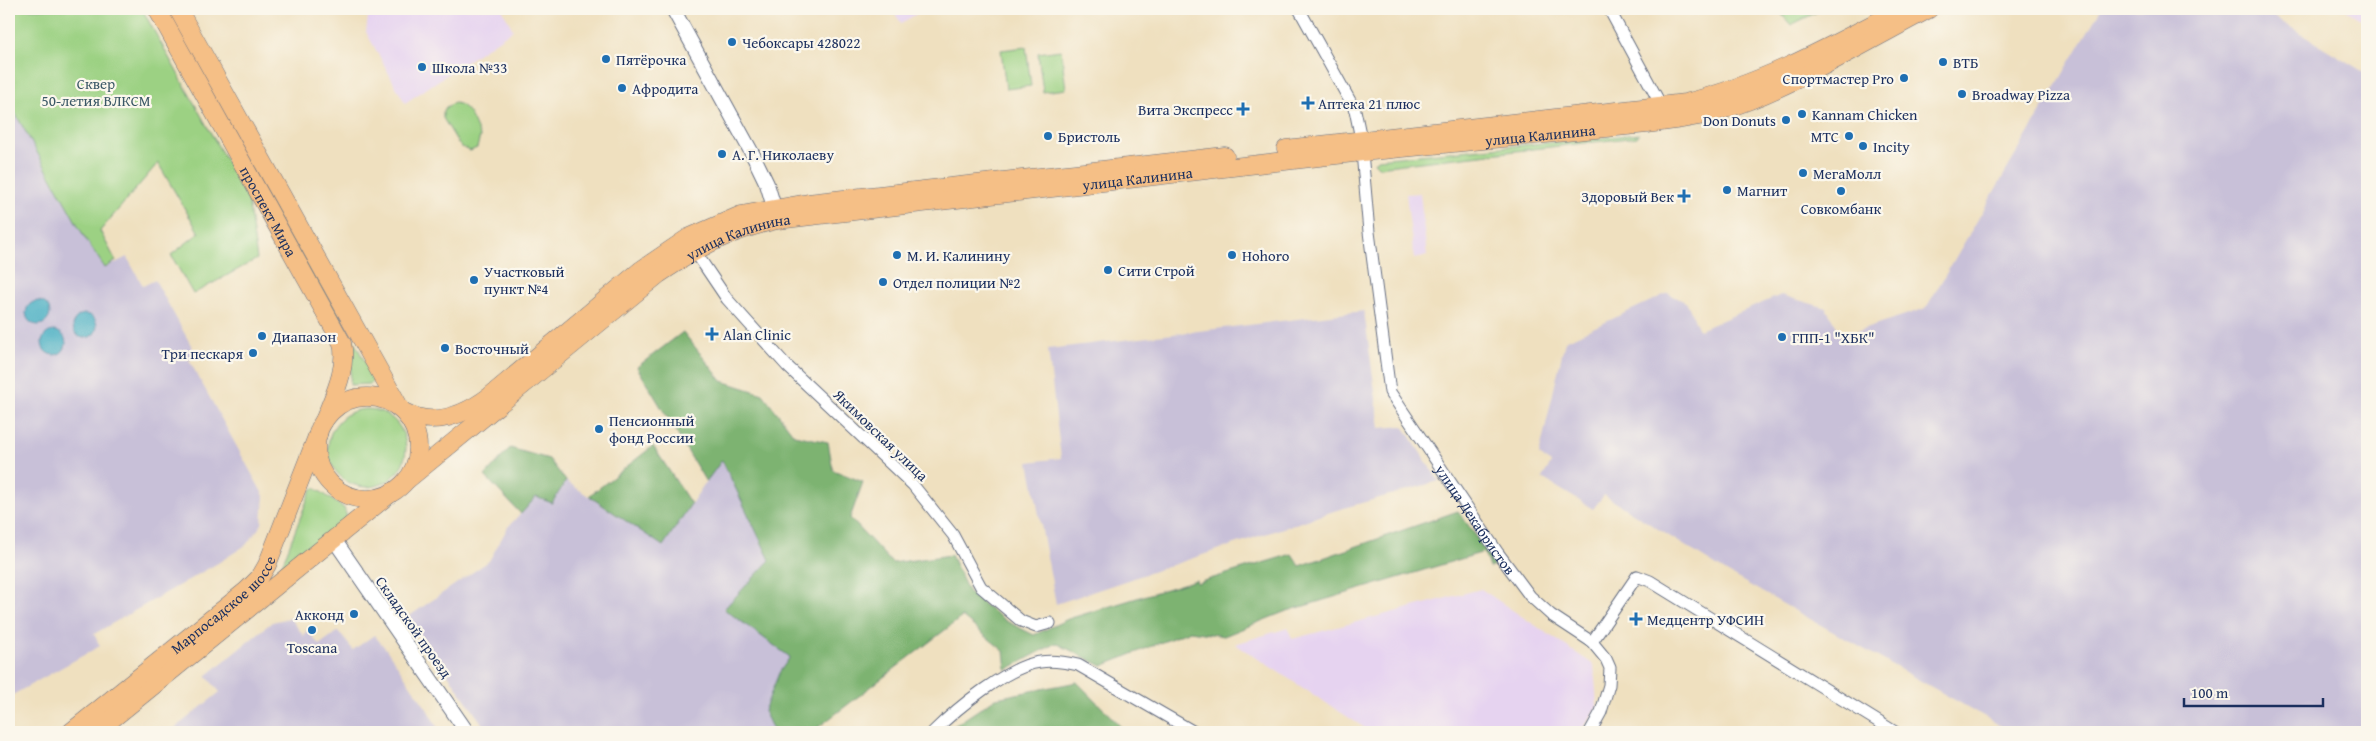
<svg xmlns="http://www.w3.org/2000/svg" width="2376" height="741" viewBox="0 0 2376 741" font-family="'Gentium Book Plus',serif">
  <style>
    .built { fill: #e6d3f0 }
    .industrial { fill: #c8c0d8 }
    .green { fill: #9cd183; stroke: #5c8070 }
    .forest { fill: #7db371; stroke: #4c7168 }
    .water { fill: #44adc3; stroke: #306e90 }
    .lines { fill: none; stroke-linecap: round; stroke-linejoin: round }
    .minor-casing { stroke: #656d80; stroke-width: 13 }
    .tertiary-casing { stroke: #656d80; stroke-width: 16 }
    .primary-casing { stroke: #656d80; stroke-width: 19 }
    .minor { stroke: #fff; stroke-width: 11 }
    .tertiary { stroke: #fff; stroke-width: 14 }
    .primary { stroke: #f5bf86; stroke-width: 18 }
    .poi-dot { fill: #1f6fb2; stroke: #fbf7ec; stroke-width: 2 }
    .labels { text-anchor: middle; dominant-baseline: central; stroke-width: 4.5; stroke-linejoin: round; paint-order: stroke }
    .poi-label { font-size: 15px; fill: #1b2f5e; stroke: #fbf7ec; text-anchor: start }
    .park-label { font-size: 15px; fill: #3b5867; stroke: #fbf7ec }
    .street-label { font-size: 15px; fill: #1b2f5e; stroke: #fbf7ec }
  </style>
  <rect width="100%" height="100%" fill="#fbf7ec"/>
  <filter id="ink" filterUnits="userSpaceOnUse"><feTurbulence type="fractalNoise" baseFrequency=".02" numOctaves="2"/><feDisplacementMap in="SourceGraphic" scale="10" xChannelSelector="R" yChannelSelector="G"/><feConvolveMatrix kernelMatrix="1 2 1 2 8 2 1 2 1" color-interpolation-filters="sRGB"/></filter>
  <filter id="wash" filterUnits="userSpaceOnUse"><feTurbulence type="fractalNoise" baseFrequency=".0096" numOctaves="4" result="noise"/><feDisplacementMap in="SourceGraphic" scale="20" xChannelSelector="R" yChannelSelector="G"/><feGaussianBlur stdDeviation="1.12" result="paint"/><feColorMatrix in="noise" values="0 0 0 0 0 0 0 0 0 0 0 0 0 0 0 0 0 1.4 0 .05"/><feComposite in="paint" operator="in"/></filter>
  <g filter="url(#wash)">
    <rect width="100%" height="100%" fill="#efe0bf"/>
    <!-- built -->
    <g class="built">
      <polygon points="369,9 502,9 513,30 405,103 366,32"/>
      <polygon points="892,9 925,9 901,23"/>
      <polygon points="2348,9 2367,9 2367,23 2347,11"/>
      <polygon points="1420,193 1427,256 1414,259 1406,194"/>
      <polygon points="1481,589 1594,665 1597,707 1581,732 1371,732 1235,644 1288,628 1292,639"/>
    </g>
    <!-- industrial -->
    <g class="industrial">
      <polygon points="2101,9 2261,9 2367,74 2367,732 2012,732 1728,573 1604,495 1593,509 1542,478 1551,463 1539,455 1565,341 1668,293 1687,303 1699,330 1781,295 1826,308 1842,336 1926,308"/>
      <polygon points="9,102 85,238 105,268 127,257 143,286 155,280 197,356 189,360 264,496 262,524 246,545 218,563 94,634 100,646 9,697"/>
      <polygon points="1364,311 1380,428 1403,426 1439,481 1337,510 1056,604 1029,462 1061,458 1048,349"/>
      <polygon points="721,459 771,560 724,609 791,657 779,673 764,711 774,732 488,732 408,617 489,561 508,527 536,497 552,503 566,481 663,546"/>
      <polygon points="290,618 304,636 307,629 319,645 338,631 353,650 374,635 386,649 427,709 440,732 170,732 220,692 206,676 272,622"/>
    </g>
    <!-- green -->
    <g class="green">
      <polygon points="9,9 142,9 248,200 257,259 193,294 171,255 199,233 158,163 100,231 116,261 105,268 85,238 9,102"/>
      <polygon points="165,9 170,9 221,101 217,103"/>
      <polygon points="1777,9 1823,9 1791,25"/>
      <polygon points="1026,47 1031,86 1006,89 1001,50"/>
      <polygon points="1061,50 1066,89 1043,92 1038,53"/>
      <path d="M454,103C469,104 474,124 480,136L477,148L470,151L460,146L443,118V112L446,107Z"/>
      <polygon points="229,113 374,378 371,384 350,385 351,365 225,115"/>
      <polygon points="1639,134 1637,137 1378,167 1374,163 1377,159"/>
      <circle cx="367" cy="448" r="39"/>
      <path d="M314,488C320,490 335,503 344,508L347,517L341,526L262,587L282,565L311,490Z"/>
    </g>
    <!-- forest -->
    <g class="forest">
      <polygon points="683,332 722,381 763,394 794,435 828,442 833,470 863,482 850,518 892,563 951,555 969,593 1006,621 1034,635 1068,619 1196,580 1197,583 1292,554 1300,566 1458,511 1497,565 1489,568 1484,552 1284,612 1224,636 1190,631 1102,666 1056,643 1006,670 1004,651 962,617 812,732 774,732 764,711 779,673 790,657 724,609 770,560 722,460 706,482 637,367"/>
      <polygon points="653,446 691,504 663,546 589,496"/>
      <polygon points="510,448 549,459 566,481 552,503 536,497 521,514 485,476"/>
      <polygon points="1077,682 1126,732 945,732 996,698"/>
    </g>
    <!-- water -->
    <g class="water">
      <circle cx="38" cy="313" r="12"/>
      <circle cx="85" cy="326" r="12"/>
      <circle cx="54" cy="343" r="12"/>
    </g>
  </g>
  <g filter="url(#ink)">
    <g class="lines">
      <!-- minor casing -->
      <g class="minor-casing">
        <g id="minor">
          <polyline points="1299,9 1355,110 1361,139"/>
          <polyline points="1609,9 1662,107"/>
          <path id="s1" d="M1362,152L1369,232L1390,392L1498,553L1530,596L1551,615L1592,642L1606,659L1610,668L1609,685L1601,712L1590,732"/>
          <polyline points="694,250 727,299 787,366 913,485 953,535 981,587 1021,621 1036,627 1050,623"/>
          <polyline points="1592,642 1637,576 1650,581 1895,732"/>
          <path d="M933,732C956,709 1008,666 1040,662C1053,660 1065,662 1078,665L1194,732"/>
        </g>
      </g>
      <!-- tertiary casing -->
      <g class="tertiary-casing">
        <g id="tertiary">
          <polyline points="673,9 753,155 767,184 774,207"/>
          <polyline points="335,541 467,732"/>
        </g>
      </g>
      <!-- primary casing -->
      <g class="primary-casing">
        <g id="primary">
          <path id="s2" d="M157,9L342,343C348,369 333,397 324,421"/>
          <polyline points="178,9 400,408"/>
          <path d="M1286,149L1685,103C1762,84 1831,46 1901,9"/>
          <circle cx="367" cy="448" r="51"/>
          <path d="M404,412C434,428 466,414 490,396L641,270L688,238L741,215L808,203L1225,156"/>
          <path id="s3" d="M407,480L659,274C701,246 728,231 777,220L1362,152L1647,124C1671,121 1696,118 1719,111C1790,89 1862,44 1929,9"/>
          <path id="s4" d="M71,732L246,591L260,577L267,565L318,434"/>
          <polyline points="96,732 392,492"/>
        </g>
      </g>
      <!-- minor -->
      <use href="#minor" class="minor"/>
      <!-- tertiary -->
      <use href="#tertiary" class="tertiary"/>
      <!-- primary -->
      <use href="#primary" class="primary"/>
    </g>
  </g>
  <!-- markers -->
  <g class="poi-dot">
    <circle cx="732" cy="42" r="5"/>
    <circle cx="606" cy="59" r="5"/>
    <circle cx="1943" cy="62" r="5"/>
    <circle cx="422" cy="67" r="5"/>
    <circle cx="1904" cy="78" r="5"/>
    <circle cx="622" cy="88" r="5"/>
    <circle cx="1962" cy="94" r="5"/>
    <path d="M1305.5 95.5h5v5h5v5h-5v5h-5v-5h-5v-5h5z"/>
    <path d="M1240.5 101.5h5v5h5v5h-5v5h-5v-5h-5v-5h5z"/>
    <circle cx="1802" cy="114" r="5"/>
    <circle cx="1786" cy="120" r="5"/>
    <circle cx="1048" cy="136" r="5"/>
    <circle cx="1849" cy="136" r="5"/>
    <circle cx="1863" cy="146" r="5"/>
    <circle cx="722" cy="154" r="5"/>
    <circle cx="1803" cy="173" r="5"/>
    <circle cx="1727" cy="190" r="5"/>
    <circle cx="1841" cy="191" r="5"/>
    <path d="M1681.5 188.5h5v5h5v5h-5v5h-5v-5h-5v-5h5z"/>
    <circle cx="897" cy="255" r="5"/>
    <circle cx="1232" cy="255" r="5"/>
    <circle cx="1108" cy="270" r="5"/>
    <circle cx="474" cy="280" r="5"/>
    <circle cx="883" cy="282" r="5"/>
    <path d="M709.5 326.5h5v5h5v5h-5v5h-5v-5h-5v-5h5z"/>
    <circle cx="262" cy="336" r="5"/>
    <circle cx="1782" cy="337" r="5"/>
    <circle cx="445" cy="348" r="5"/>
    <circle cx="253" cy="353" r="5"/>
    <circle cx="599" cy="429" r="5"/>
    <circle cx="354" cy="614" r="5"/>
    <path d="M1633.5 611.5h5v5h5v5h-5v5h-5v-5h-5v-5h5z"/>
    <circle cx="312" cy="630" r="5"/>
  </g>
  <g class="labels">
    <!-- poi labels -->
    <g class="poi-label">
      <text x="742" y="42">Чебоксары 428022</text>
      <text x="616" y="59">Пятёрочка</text>
      <text x="1953" y="62">ВТБ</text>
      <text x="432" y="67">Школа №33</text>
      <text x="1894" y="78" text-anchor="end">Спортмастер Pro</text>
      <text x="632" y="88">Афродита</text>
      <text x="1972" y="94">Broadway Pizza</text>
      <text x="1318" y="103">Аптека 21 плюс</text>
      <text x="1233" y="109" text-anchor="end">Вита Экспресс</text>
      <text x="1812" y="114">Kannam Chicken</text>
      <text x="1776" y="120" text-anchor="end">Don Donuts</text>
      <text x="1058" y="136">Бристоль</text>
      <text x="1839" y="136" text-anchor="end">МТС</text>
      <text x="1873" y="146">Incity</text>
      <text x="732" y="154">А. Г. Николаеву</text>
      <text x="1813" y="173">МегаМолл</text>
      <text x="1737" y="190">Магнит</text>
      <text x="1674" y="196" text-anchor="end">Здоровый Век</text>
      <text x="1841" y="208" text-anchor="middle">Совкомбанк</text>
      <text x="907" y="255">М. И. Калинину</text>
      <text x="1242" y="255">Hohoro</text>
      <text x="1118" y="270">Сити Строй</text>
      <text x="484" y="271">Участковый<tspan x="484" dy="17">пункт №4</tspan></text>
      <text x="893" y="282">Отдел полиции №2</text>
      <text x="723" y="334">Alan Clinic</text>
      <text x="272" y="336">Диапазон</text>
      <text x="1792" y="337">ГПП-1 "ХБК"</text>
      <text x="455" y="348">Восточный</text>
      <text x="243" y="353" text-anchor="end">Три пескаря</text>
      <text x="609" y="420">Пенсионный<tspan x="609" dy="17">фонд России</tspan></text>
      <text x="344" y="614" text-anchor="end">Акконд</text>
      <text x="1647" y="619">Медцентр УФСИН</text>
      <text x="312" y="647" text-anchor="middle">Toscana</text>
    </g>
    <!-- park labels -->
    <g class="park-label">
      <text x="96" y="83">Сквер<tspan x="96" dy="17">50-летия ВЛКСМ</tspan></text>
    </g>
    <!-- street labels -->
    <g class="street-label">
      <text stroke="none"><textPath href="#s3" startOffset="1224">улица Калинина</textPath></text>
      <text stroke="none"><textPath href="#s3" startOffset="819">улица Калинина</textPath></text>
      <text stroke="none"><textPath href="#s2" startOffset="231">проспект Мира</textPath></text>
      <text stroke="none"><textPath href="#s3" startOffset="414">улица Калинина</textPath></text>
      <text transform="translate(881 435) rotate(44)">Якимовская улица</text>
      <text stroke="none"><textPath href="#s1" startOffset="395">улица Декабристов</textPath></text>
      <text stroke="none"><textPath href="#s4" startOffset="199">Марпосадское шоссе</textPath></text>
      <text transform="translate(414 627) rotate(55)">Складской проезд</text>
    </g>
  </g>
  <!-- margin -->
  <rect width="2376" height="741" fill="none" stroke="#fbf7ec" stroke-width="30"/>
  <!-- scale -->
  <path d="M2184 698v8h139v-8" fill="none" stroke="#1b2f5e" stroke-width="2.5"/>
  <text x="2191" y="698" font-size="15" fill="#1b2f5e" stroke="#fbf7ec" stroke-width="4" paint-order="stroke">100 m</text>
</svg>
